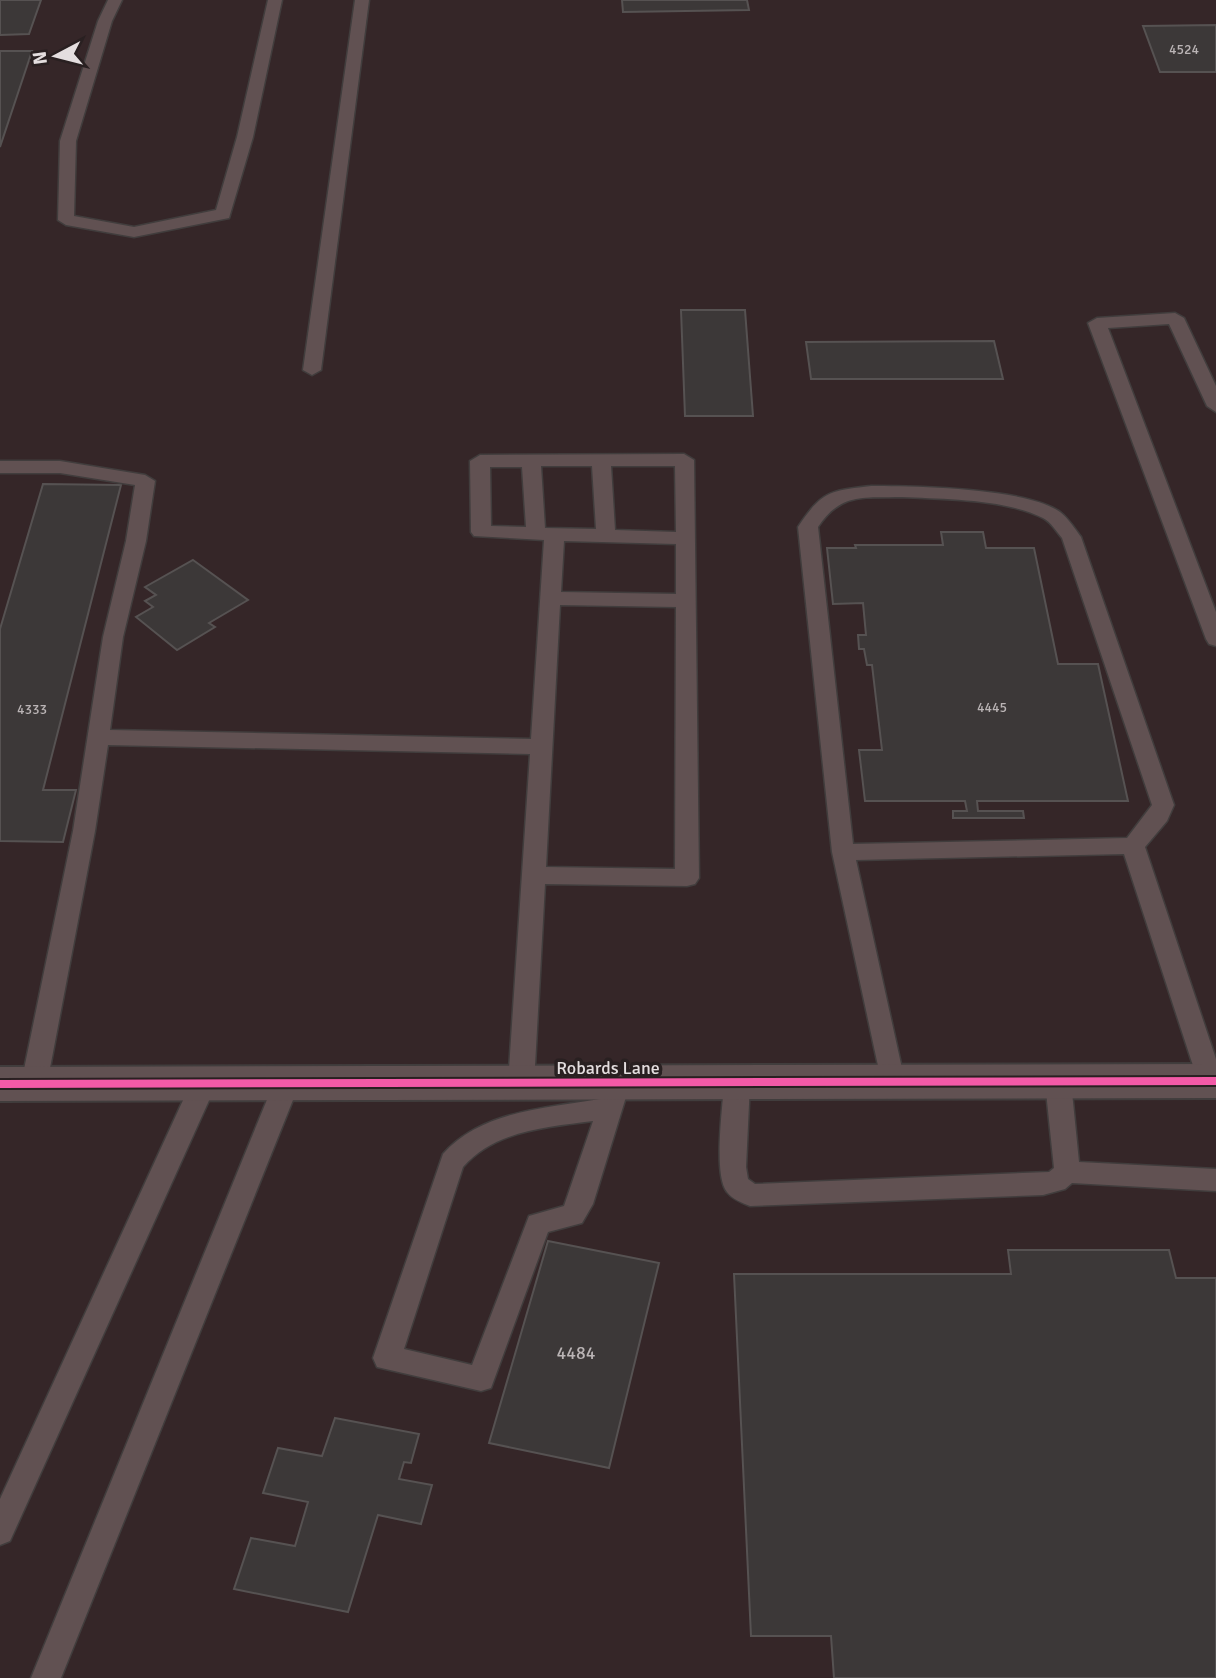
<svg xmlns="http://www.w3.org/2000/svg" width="1216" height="1678" viewBox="0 0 1216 1678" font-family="Signika,sans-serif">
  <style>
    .built { fill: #352628 }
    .building { fill: #3c3838; stroke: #565252; stroke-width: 2 }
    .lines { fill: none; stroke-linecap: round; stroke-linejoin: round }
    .service-casing { stroke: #413d3d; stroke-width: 3 }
    .tertiary-casing { stroke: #413d3d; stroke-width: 4 }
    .service { fill: #615152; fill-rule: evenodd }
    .tertiary { fill: #615152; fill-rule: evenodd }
    .cycleway-casing { stroke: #292021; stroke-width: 4 }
    .cycleway { fill: #f35aa7; fill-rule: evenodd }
    .labels { text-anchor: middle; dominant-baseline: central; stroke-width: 7; stroke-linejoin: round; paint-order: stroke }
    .number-label { font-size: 14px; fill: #bab4b5 }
    .street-label { font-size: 18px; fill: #e4dedf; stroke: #292021 }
    .near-number-label { font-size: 18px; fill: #bab4b5 }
  </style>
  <rect width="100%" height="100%" fill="#272222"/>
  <!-- built -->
  <rect class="built" x="0" y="0" width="1216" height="1678"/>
  <!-- building -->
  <g class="building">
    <polygon points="0,0 41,0 29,34 0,35"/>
    <polygon points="622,0 747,0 749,10 623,12"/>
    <polygon points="1216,25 1216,72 1160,72 1143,26"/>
    <polygon points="0,51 32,51 0,147"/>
    <polygon points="681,310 745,310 753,416 685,416"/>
    <polygon points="994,341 1003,379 811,379 806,342"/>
    <polygon points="43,484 121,485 43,790 76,790 63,842 0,841 0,629"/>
    <polygon points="941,532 983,532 986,548 1034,548 1058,664 1098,664 1128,801 977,801 978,811 1023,811 1024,818 953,818 953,811 967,811 965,801 865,801 859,750 882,750 872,665 867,665 864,649 859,649 858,635 866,635 863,603 833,604 827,548 856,548 855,545 943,545"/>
    <polygon points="193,560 248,600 209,623 215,627 177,650 136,617 153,607 145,601 156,595 145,587"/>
    <polygon points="548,1241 659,1263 609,1468 489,1443"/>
    <polygon points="1008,1250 1169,1250 1176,1278 1216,1278 1216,1678 834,1678 831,1636 751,1636 734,1274 1011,1274"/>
    <polygon points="335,1418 419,1434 411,1463 404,1462 399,1479 432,1485 421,1524 378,1515 348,1612 234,1589 251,1538 295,1546 308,1502 263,1493 278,1448 322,1456"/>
  </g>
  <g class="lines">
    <!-- service casing -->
    <g class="service-casing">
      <g id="service">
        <polygon points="108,0 122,0 112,21 76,141 74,216 134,227 216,210 237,137 268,0 282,0 253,137 229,218 134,237 66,225 58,220 60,141 98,21"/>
        <polygon points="355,0 369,0 321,370 312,375 303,370"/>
        <polygon points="1175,313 1184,318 1216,386 1216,412 1207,406 1169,324 1108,328 1216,612 1216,646 1209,644 1206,639 1088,323 1097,318"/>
        <path d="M684,454L694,460L699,878L695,884L687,886L545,884L534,1084L530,1091L521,1094L512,1091L508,1084L530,754L108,745L95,831L47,1084L43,1091L34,1094L25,1091L21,1084L73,831L103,637L126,541L135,485L60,473H0V461H60L145,475L155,481L146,541L123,637L110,730L531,739L544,540L474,536L471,532L470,461L480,455ZM541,466H592L596,529L545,528ZM611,466H675L676,532L615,530ZM490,467H522L526,527L491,526ZM564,541L676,544V594L561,592ZM560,605L676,607L675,869L546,867Z"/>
        <path d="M871,486C913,486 1027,488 1060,512C1068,518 1075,529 1081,537L1174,805L1167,821L1145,847L1216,1059V1089L1202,1088L1198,1081L1124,854L856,860L905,1082L901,1089L892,1092L883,1089L832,852L798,527C822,491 829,491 871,486ZM902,497C943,499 1006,499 1043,518C1051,522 1056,531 1062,538L1152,805L1127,838L853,844L818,527C841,492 864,498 902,497Z"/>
        <path d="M1058,1072L1067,1075L1071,1082L1079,1162L1216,1169V1191L1072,1183L1065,1189L1043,1195L750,1206C742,1203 732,1199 727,1192C713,1175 723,1106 724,1083L728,1076L737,1073L746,1076L750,1083L746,1167L748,1179L755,1184L1049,1172L1054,1168L1045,1082L1049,1075Z"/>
        <path d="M617,1074L626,1077L630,1084L593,1204L582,1223L548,1232L491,1388L481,1391L377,1367L373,1358L443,1154C481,1111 546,1108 600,1099L608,1077ZM593,1121L564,1206L529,1216L472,1365L404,1349L463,1167C495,1130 548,1127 593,1121Z"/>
        <polygon points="203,1075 212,1078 216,1085 10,1541 0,1545 0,1499 190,1085 194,1078"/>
        <polygon points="286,1075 295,1078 299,1085 61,1678 31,1678 273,1085 277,1078"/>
      </g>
    </g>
    <!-- tertiary casing -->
    <g class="tertiary-casing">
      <polygon id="tertiary" points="1216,1064 1216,1098 0,1101 0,1067"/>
    </g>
    <!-- service -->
    <use href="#service" class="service"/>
    <!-- tertiary -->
    <use href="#tertiary" class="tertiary"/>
    <!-- cycleway casing -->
    <g class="cycleway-casing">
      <polygon id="cycleway" points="1216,1077 1216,1085 0,1088 0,1080"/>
    </g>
    <!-- cycleway -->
    <use href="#cycleway" class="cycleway"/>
  </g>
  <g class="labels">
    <!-- number labels -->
    <g class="number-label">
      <text x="1184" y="49">4524</text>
      <text x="992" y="707">4445</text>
      <text x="32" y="709">4333</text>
    </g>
    <!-- street labels -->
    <g class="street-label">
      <text x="608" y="1068">Robards Lane</text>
    </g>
    <!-- near-number labels -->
    <g class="near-number-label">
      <text x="576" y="1353">4484</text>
    </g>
  </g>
  <!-- north arrow -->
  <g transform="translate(56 56) rotate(263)" stroke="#292021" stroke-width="5" paint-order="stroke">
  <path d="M0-5L12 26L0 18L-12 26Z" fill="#e4dedf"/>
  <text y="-10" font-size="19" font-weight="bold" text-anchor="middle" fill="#e4dedf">N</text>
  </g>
</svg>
